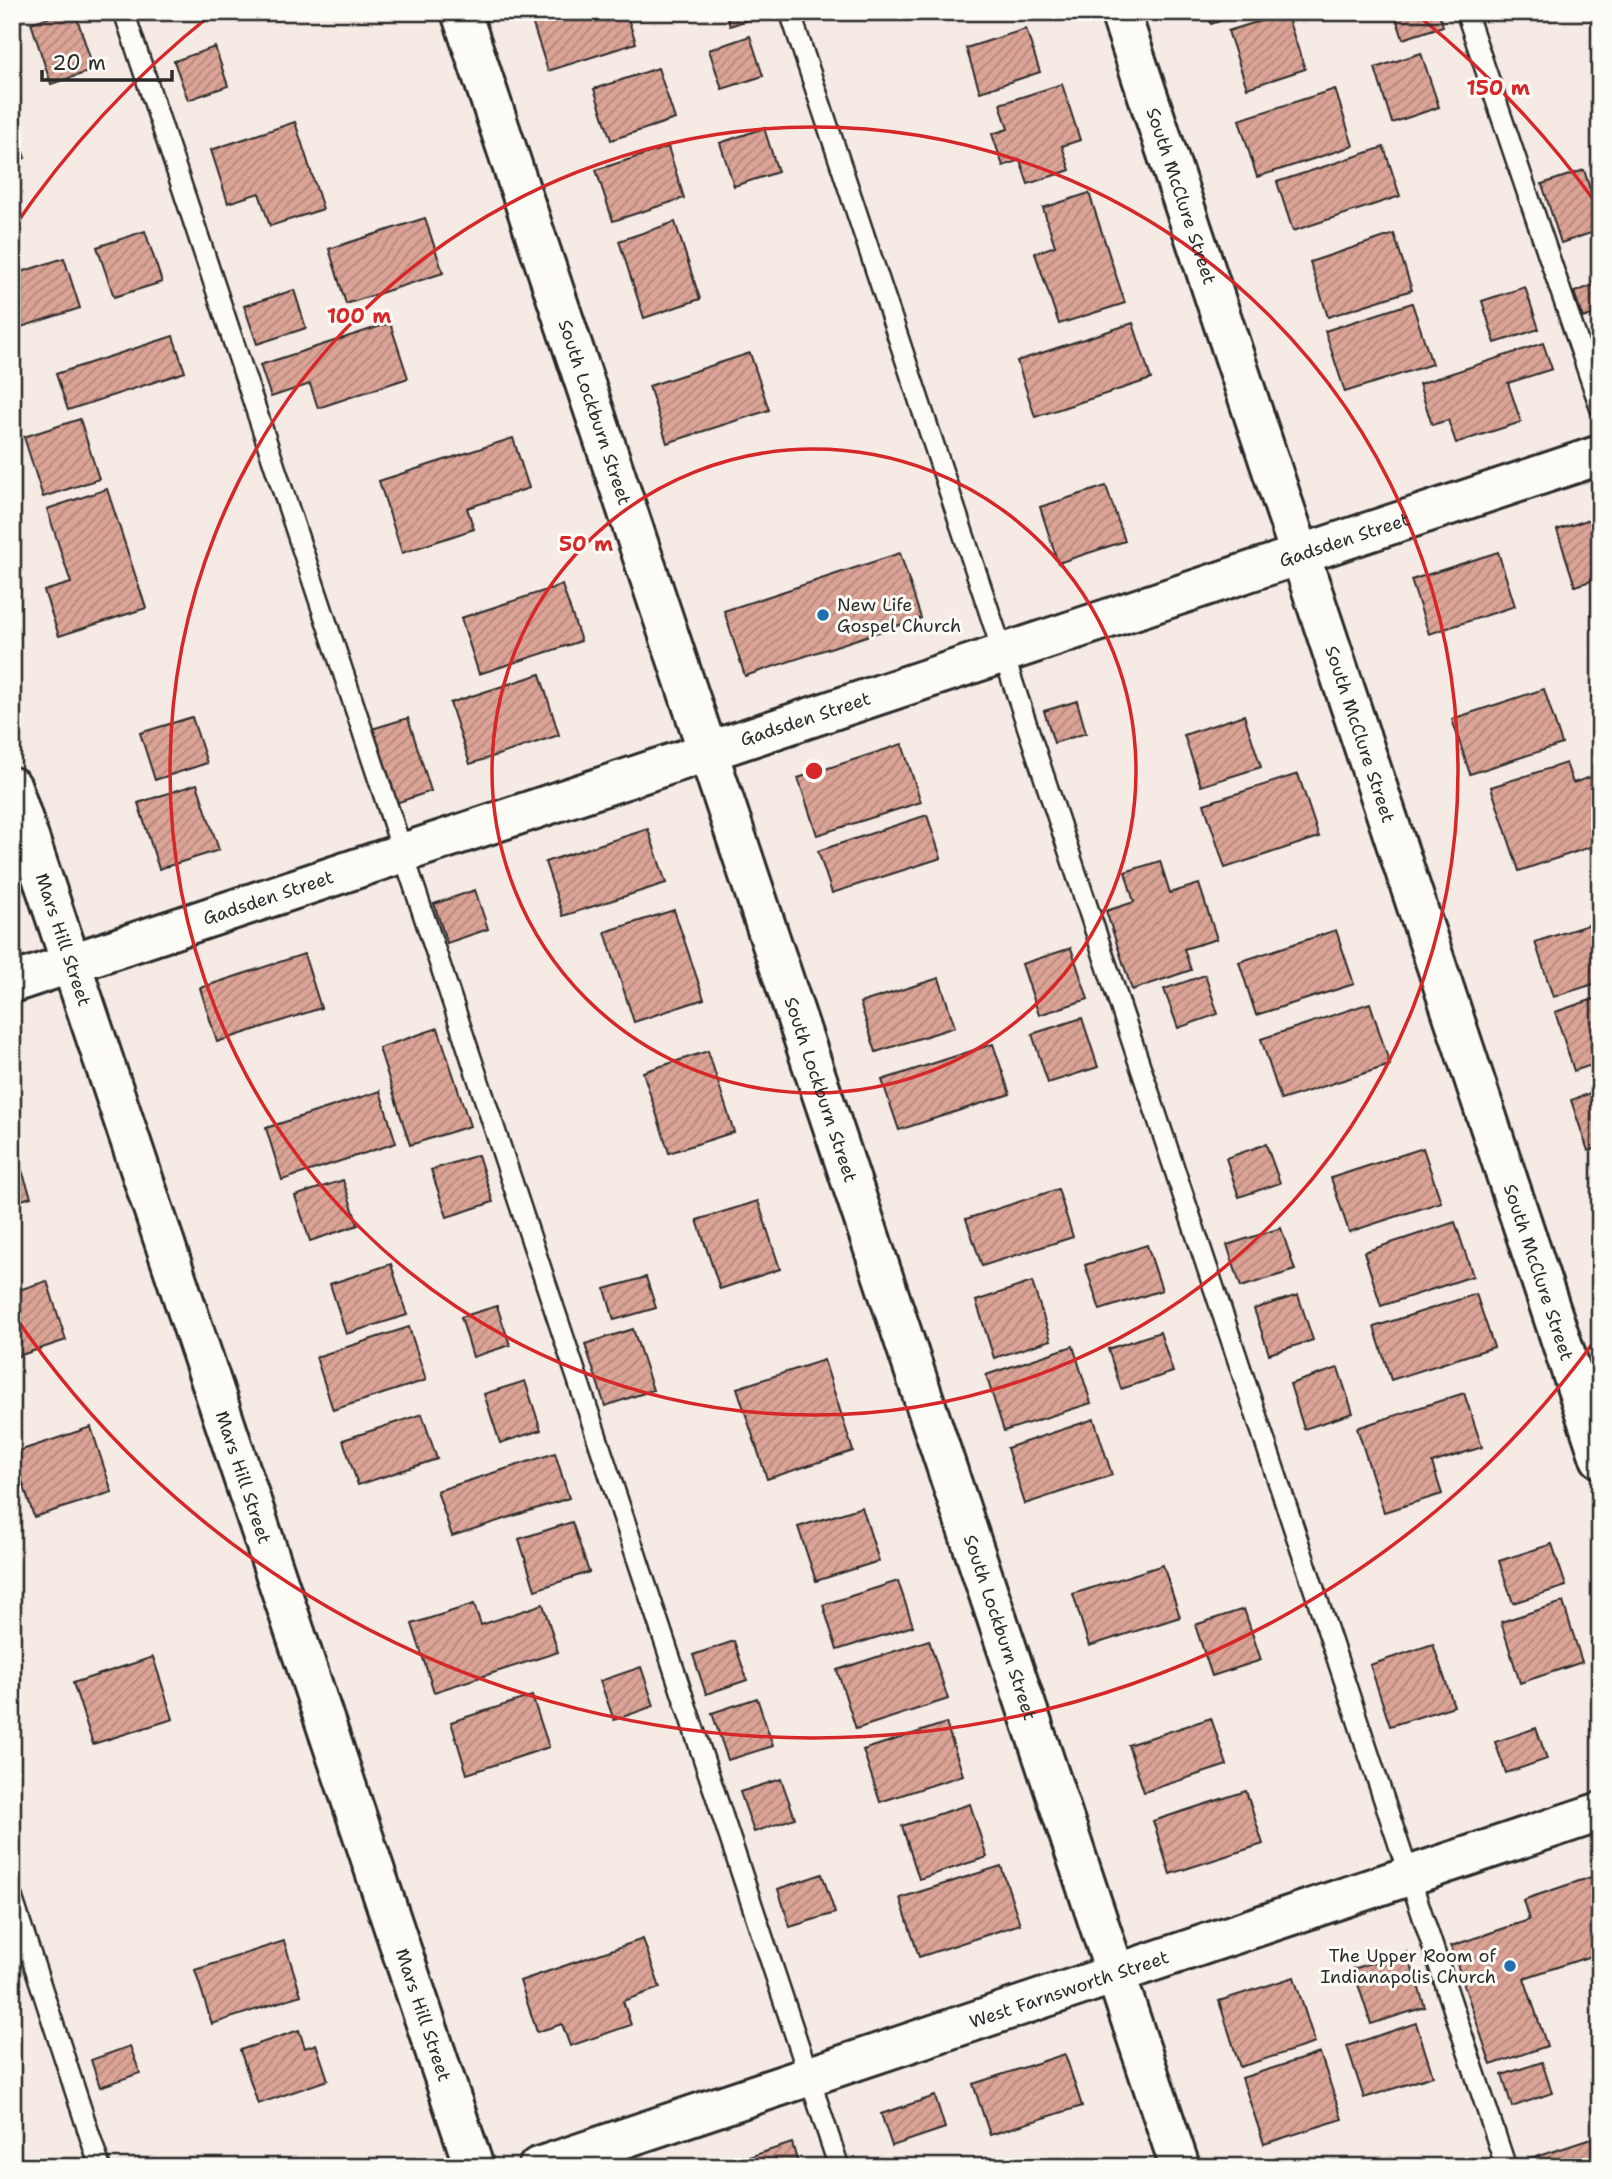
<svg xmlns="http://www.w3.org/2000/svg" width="1612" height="2179" viewBox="0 0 1612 2179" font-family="'Shantell Sans',sans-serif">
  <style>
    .building { fill: url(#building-hatch); stroke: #2b2b2b; stroke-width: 2 }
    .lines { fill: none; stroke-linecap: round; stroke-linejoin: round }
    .lane-casing { stroke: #2b2b2b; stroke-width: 24 }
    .street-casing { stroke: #2b2b2b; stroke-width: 44 }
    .lane { stroke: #fdfcf7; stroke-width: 19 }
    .street { stroke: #fdfcf7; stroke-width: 38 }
    .ring { fill: none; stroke: #d62828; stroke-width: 3.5 }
    .poi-dot { fill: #1f6fb2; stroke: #fdfcf7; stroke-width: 2.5 }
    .labels { text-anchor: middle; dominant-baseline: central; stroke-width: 6; stroke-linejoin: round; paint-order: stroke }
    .street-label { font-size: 18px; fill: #2b2b2b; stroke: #fdfcf7 }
    .poi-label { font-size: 18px; fill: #2b2b2b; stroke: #fdfcf7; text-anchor: start }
    .centre { fill: #d62828; stroke: #fdfcf7; stroke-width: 3.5 }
    .ring-label { font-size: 21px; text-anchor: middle; font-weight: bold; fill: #d62828; stroke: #fdfcf7; stroke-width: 6; stroke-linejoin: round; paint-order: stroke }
  </style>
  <defs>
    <pattern id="building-hatch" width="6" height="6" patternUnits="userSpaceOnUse" patternTransform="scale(1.75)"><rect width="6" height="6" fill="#dca497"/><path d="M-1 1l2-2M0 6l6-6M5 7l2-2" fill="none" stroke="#b3867b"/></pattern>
  </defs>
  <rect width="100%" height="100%" fill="#f6eae4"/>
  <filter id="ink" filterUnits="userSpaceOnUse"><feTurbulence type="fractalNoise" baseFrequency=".0143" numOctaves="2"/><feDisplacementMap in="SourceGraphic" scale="14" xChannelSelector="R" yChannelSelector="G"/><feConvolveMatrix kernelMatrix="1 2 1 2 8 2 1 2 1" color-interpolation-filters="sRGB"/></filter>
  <g filter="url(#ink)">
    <!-- building -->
    <g class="building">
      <polygon points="65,12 75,12 94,70 51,84 31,23"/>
      <polygon points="537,12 626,12 636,43 548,71 530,15"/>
      <polygon points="725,12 770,12 730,26"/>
      <polygon points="1207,12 1246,12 1211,24"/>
      <polygon points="1409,12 1439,12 1443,26 1403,39 1396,17"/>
      <polygon points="1286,13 1305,69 1247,88 1228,31"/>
      <polygon points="1026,29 1040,72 980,92 966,48"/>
      <polygon points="750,36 763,76 722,89 709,50"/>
      <polygon points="215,47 228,86 188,100 174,61"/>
      <polygon points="1421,53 1439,107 1392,123 1375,68"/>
      <polygon points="658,68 675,119 611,140 594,89"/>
      <polygon points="1062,84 1080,140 1062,146 1070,170 1028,184 1020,160 1003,166 992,134 1008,129 1000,104"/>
      <polygon points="1335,89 1353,146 1257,177 1239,120"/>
      <polygon points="12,120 25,158 12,162"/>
      <polygon points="295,122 323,209 270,226 259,193 228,203 211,150"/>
      <polygon points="764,128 778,172 734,186 720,143"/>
      <polygon points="668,147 684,198 613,221 596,170"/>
      <polygon points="1384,147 1400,196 1293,231 1277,182"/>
      <polygon points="1584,170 1600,220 1600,230 1561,243 1542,184"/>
      <polygon points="1089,193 1125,303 1059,324 1035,253 1055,246 1043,208"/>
      <polygon points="425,218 443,273 346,304 329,249"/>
      <polygon points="675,222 700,299 644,318 619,241"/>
      <polygon points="145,231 162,282 114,297 97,247"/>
      <polygon points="1394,234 1412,290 1328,317 1310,262"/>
      <polygon points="64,258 80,308 12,330 12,275"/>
      <polygon points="1600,283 1600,312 1583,318 1574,292"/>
      <polygon points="1525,287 1539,329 1495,343 1482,301"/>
      <polygon points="294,290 306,328 257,344 244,306"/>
      <polygon points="1412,303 1432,364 1345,392 1325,331"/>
      <polygon points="390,323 408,378 318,408 310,384 271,397 260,365"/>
      <polygon points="1133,323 1151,379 1035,417 1017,361"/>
      <polygon points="173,336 185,372 68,410 56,374"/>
      <polygon points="1543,343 1552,369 1508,383 1521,422 1456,443 1448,420 1432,425 1419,384"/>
      <polygon points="750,353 769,410 667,443 649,386"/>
      <polygon points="80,419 99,479 43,497 24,437"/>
      <polygon points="513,438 529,488 467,508 474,529 402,553 379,481"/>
      <polygon points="1106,486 1125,541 1058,563 1040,507"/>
      <polygon points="107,489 146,608 59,636 44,591 71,583 47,509"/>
      <polygon points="1600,516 1600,578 1575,586 1557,530"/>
      <polygon points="1498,552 1515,606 1429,634 1411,580"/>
      <polygon points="900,553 921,618 745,676 724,611"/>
      <polygon points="562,585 581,641 479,674 461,618"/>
      <polygon points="540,674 559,735 470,764 450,703"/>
      <polygon points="1544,689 1562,744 1470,774 1452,719"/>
      <polygon points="1077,701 1086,733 1054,743 1044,711"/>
      <polygon points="1244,715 1261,767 1201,786 1184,735"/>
      <polygon points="192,717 207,763 155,780 140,733"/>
      <polygon points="408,718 431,791 396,803 372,729"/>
      <polygon points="902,744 921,802 817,835 798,778"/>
      <polygon points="1566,763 1573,783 1600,774 1600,810 1590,814 1599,844 1519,871 1491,787"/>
      <polygon points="1298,774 1319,837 1225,868 1204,804"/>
      <polygon points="197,784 219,850 159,869 138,803"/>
      <polygon points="927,815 941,858 832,893 818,851"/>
      <polygon points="648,829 666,883 563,916 545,862"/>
      <polygon points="1160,861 1170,893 1199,884 1217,939 1184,949 1191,970 1132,990 1106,911 1134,902 1125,872"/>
      <polygon points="475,890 488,929 447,943 434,904"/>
      <polygon points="674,910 704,999 634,1022 605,932"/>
      <polygon points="1600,921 1600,982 1553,997 1535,942"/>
      <polygon points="1336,930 1354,984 1256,1015 1239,962"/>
      <polygon points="1071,948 1088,999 1039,1015 1022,964"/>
      <polygon points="304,954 321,1008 217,1042 200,988"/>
      <polygon points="1205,975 1218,1014 1178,1028 1164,989"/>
      <polygon points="939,978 955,1027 876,1052 860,1003"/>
      <polygon points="1600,997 1600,1062 1574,1071 1555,1012"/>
      <polygon points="1370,1003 1390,1065 1281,1100 1261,1039"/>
      <polygon points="1082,1018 1098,1067 1048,1083 1032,1034"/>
      <polygon points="438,1028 470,1126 410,1145 379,1048"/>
      <polygon points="993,1044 1010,1094 899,1130 882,1080"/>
      <polygon points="708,1051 734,1132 669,1153 643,1072"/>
      <polygon points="1600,1090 1600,1147 1588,1151 1571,1100"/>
      <polygon points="380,1091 396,1143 282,1180 266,1128"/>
      <polygon points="12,1141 31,1197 12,1203"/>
      <polygon points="1266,1144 1280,1183 1239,1197 1226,1158"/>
      <polygon points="1423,1148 1441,1202 1349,1232 1331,1178"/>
      <polygon points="478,1155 493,1202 447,1217 431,1170"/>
      <polygon points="343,1180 358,1225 310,1241 295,1196"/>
      <polygon points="1058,1189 1073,1237 982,1266 966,1219"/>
      <polygon points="758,1201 780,1269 720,1289 697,1220"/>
      <polygon points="1455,1222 1473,1276 1381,1306 1364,1252"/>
      <polygon points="1281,1228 1295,1270 1241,1287 1227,1245"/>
      <polygon points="1147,1245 1162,1290 1100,1310 1085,1265"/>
      <polygon points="391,1264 407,1315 346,1334 330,1284"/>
      <polygon points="646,1277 656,1308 614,1320 605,1289"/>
      <polygon points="47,1281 66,1340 12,1358 12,1292"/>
      <polygon points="1032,1282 1051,1340 994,1358 976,1301"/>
      <polygon points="1476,1294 1494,1347 1391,1380 1374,1327"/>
      <polygon points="1298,1295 1313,1340 1269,1354 1254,1309"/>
      <polygon points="497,1306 510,1345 473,1357 461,1317"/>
      <polygon points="409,1327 426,1380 333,1410 316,1357"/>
      <polygon points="633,1329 653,1390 605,1406 585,1344"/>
      <polygon points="1160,1332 1173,1372 1121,1389 1108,1349"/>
      <polygon points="1073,1346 1091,1403 1004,1431 986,1375"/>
      <polygon points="824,1360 853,1451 767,1479 737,1388"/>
      <polygon points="1338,1368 1353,1413 1304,1429 1290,1384"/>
      <polygon points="525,1381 541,1430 500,1443 484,1394"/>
      <polygon points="1464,1393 1482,1447 1432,1463 1442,1494 1384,1512 1357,1428"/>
      <polygon points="422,1414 437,1459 358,1485 343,1440"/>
      <polygon points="1094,1419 1112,1475 1025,1504 1007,1448"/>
      <polygon points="91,1427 112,1492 34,1517 13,1453"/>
      <polygon points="555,1453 569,1498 452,1536 437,1491"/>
      <polygon points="862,1507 879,1561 816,1581 798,1527"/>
      <polygon points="572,1522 589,1572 535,1590 519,1539"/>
      <polygon points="1552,1544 1566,1586 1513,1603 1499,1561"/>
      <polygon points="1163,1565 1180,1617 1089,1646 1073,1594"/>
      <polygon points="898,1581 913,1626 837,1650 823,1605"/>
      <polygon points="1563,1602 1582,1662 1520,1683 1501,1622"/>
      <polygon points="474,1604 481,1625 543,1604 558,1652 434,1692 412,1624"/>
      <polygon points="1244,1609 1261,1660 1212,1676 1195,1625"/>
      <polygon points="929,1640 948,1699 856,1729 837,1670"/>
      <polygon points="734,1641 747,1680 706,1694 693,1655"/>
      <polygon points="1433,1644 1454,1706 1390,1726 1370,1665"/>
      <polygon points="153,1657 173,1719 93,1744 73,1683"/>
      <polygon points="641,1667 654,1706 614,1720 600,1681"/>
      <polygon points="532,1696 549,1747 467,1774 451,1722"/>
      <polygon points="757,1698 773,1746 728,1760 712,1713"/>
      <polygon points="1211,1718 1227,1765 1144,1792 1128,1745"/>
      <polygon points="946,1723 963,1775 880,1802 863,1750"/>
      <polygon points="1536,1728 1547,1759 1506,1773 1495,1742"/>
      <polygon points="781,1779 795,1818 754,1832 740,1792"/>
      <polygon points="1246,1791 1263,1844 1170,1874 1153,1821"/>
      <polygon points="970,1804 987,1857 919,1879 902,1826"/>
      <polygon points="1001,1866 1020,1924 919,1957 900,1898"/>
      <polygon points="822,1874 835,1913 790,1927 778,1889"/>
      <polygon points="1600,1874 1600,1953 1524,1978 1547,2046 1491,2065 1451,1946 1529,1920 1523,1900"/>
      <polygon points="643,1939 660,1988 623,2001 631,2025 570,2046 562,2024 537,2032 520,1981"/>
      <polygon points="284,1941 301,1995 212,2024 195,1970"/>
      <polygon points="1407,1952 1425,2007 1371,2024 1353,1969"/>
      <polygon points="1294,1977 1315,2043 1240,2067 1219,2001"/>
      <polygon points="1416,2023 1433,2076 1364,2098 1347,2046"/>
      <polygon points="299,2030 305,2048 316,2044 328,2080 258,2104 240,2050"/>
      <polygon points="130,2046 140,2073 100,2087 91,2060"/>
      <polygon points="1320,2053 1342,2119 1264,2144 1242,2078"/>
      <polygon points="1065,2054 1082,2106 990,2135 973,2084"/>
      <polygon points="1542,2062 1552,2093 1512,2107 1502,2075"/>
      <polygon points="935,2096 945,2128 892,2146 881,2114"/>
      <polygon points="1600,2136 1600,2167 1533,2167 1530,2159"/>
      <polygon points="792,2143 799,2167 718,2167"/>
      <polygon points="1488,2159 1491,2167 1463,2167"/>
    </g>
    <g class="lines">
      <!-- lane casing -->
      <g class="lane-casing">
        <g id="lane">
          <polyline points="124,12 839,2167"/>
          <polyline points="790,12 1506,2167"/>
          <polyline points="1466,12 1600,407"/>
          <polyline points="12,1897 100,2167"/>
        </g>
      </g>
      <!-- street casing -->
      <g class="street-casing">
        <g id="street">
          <path id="s1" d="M461,12L1180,2167"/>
          <path id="s2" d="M1120,12L1600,1458"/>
          <path id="s3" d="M12,787L474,2167"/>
          <path id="s4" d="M12,983L1600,455"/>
          <path id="s5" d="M538,2167L1600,1812"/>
        </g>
      </g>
      <!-- lane -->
      <use href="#lane" class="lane"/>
      <!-- street -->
      <use href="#street" class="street"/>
    </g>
  </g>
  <!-- distance rings -->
  <g class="ring">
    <circle cx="814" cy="771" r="322"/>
    <circle cx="814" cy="771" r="644"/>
    <path d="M1596 1339A967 967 0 0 1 12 1312M12 230A967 967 0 0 1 212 14M1416 14A967 967 0 0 1 1596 203"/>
  </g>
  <!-- markers -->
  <g class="poi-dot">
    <circle cx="823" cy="615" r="7"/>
    <circle cx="1510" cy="1966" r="7"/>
  </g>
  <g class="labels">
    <!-- street labels -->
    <g class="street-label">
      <text stroke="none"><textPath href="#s2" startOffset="194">South McClure Street</textPath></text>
      <text stroke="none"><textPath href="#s1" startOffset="422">South Lockburn Street</textPath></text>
      <text stroke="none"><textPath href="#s4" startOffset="1404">Gadsden Street</textPath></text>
      <text stroke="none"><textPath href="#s4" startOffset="836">Gadsden Street</textPath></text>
      <text stroke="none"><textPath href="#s2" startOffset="761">South McClure Street</textPath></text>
      <text stroke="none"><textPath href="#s4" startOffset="270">Gadsden Street</textPath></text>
      <text stroke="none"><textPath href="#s3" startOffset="161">Mars Hill Street</textPath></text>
      <text stroke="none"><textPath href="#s1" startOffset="1136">South Lockburn Street</textPath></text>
      <text stroke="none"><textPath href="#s2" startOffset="1328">South McClure Street</textPath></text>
      <text stroke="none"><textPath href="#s3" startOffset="728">Mars Hill Street</textPath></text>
      <text stroke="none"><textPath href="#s1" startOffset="1703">South Lockburn Street</textPath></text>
      <text stroke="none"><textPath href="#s5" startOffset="560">West Farnsworth Street</textPath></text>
      <text stroke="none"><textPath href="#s3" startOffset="1295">Mars Hill Street</textPath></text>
    </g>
    <!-- poi labels -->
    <g class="poi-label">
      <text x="837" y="605">New Life<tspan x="837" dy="21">Gospel Church</tspan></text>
      <text x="1496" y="1956" text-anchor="end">The Upper Room of<tspan x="1496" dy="21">Indianapolis Church</tspan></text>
    </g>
  </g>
  <circle cx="814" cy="771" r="10" class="centre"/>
  <g class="ring-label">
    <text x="1498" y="95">150 m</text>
    <text x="359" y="323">100 m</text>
    <text x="586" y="551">50 m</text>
  </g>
  <!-- margin -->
  <rect width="1612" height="2179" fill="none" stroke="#fdfcf7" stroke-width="42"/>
  <rect x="21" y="21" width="1570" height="2137" fill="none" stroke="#2b2b2b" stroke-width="2.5" filter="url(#ink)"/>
  <!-- scale -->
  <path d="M42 70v10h130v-10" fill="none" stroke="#2b2b2b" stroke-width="3.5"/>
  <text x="52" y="70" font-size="21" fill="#2b2b2b" stroke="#fdfcf7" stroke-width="5" paint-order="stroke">20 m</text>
</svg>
